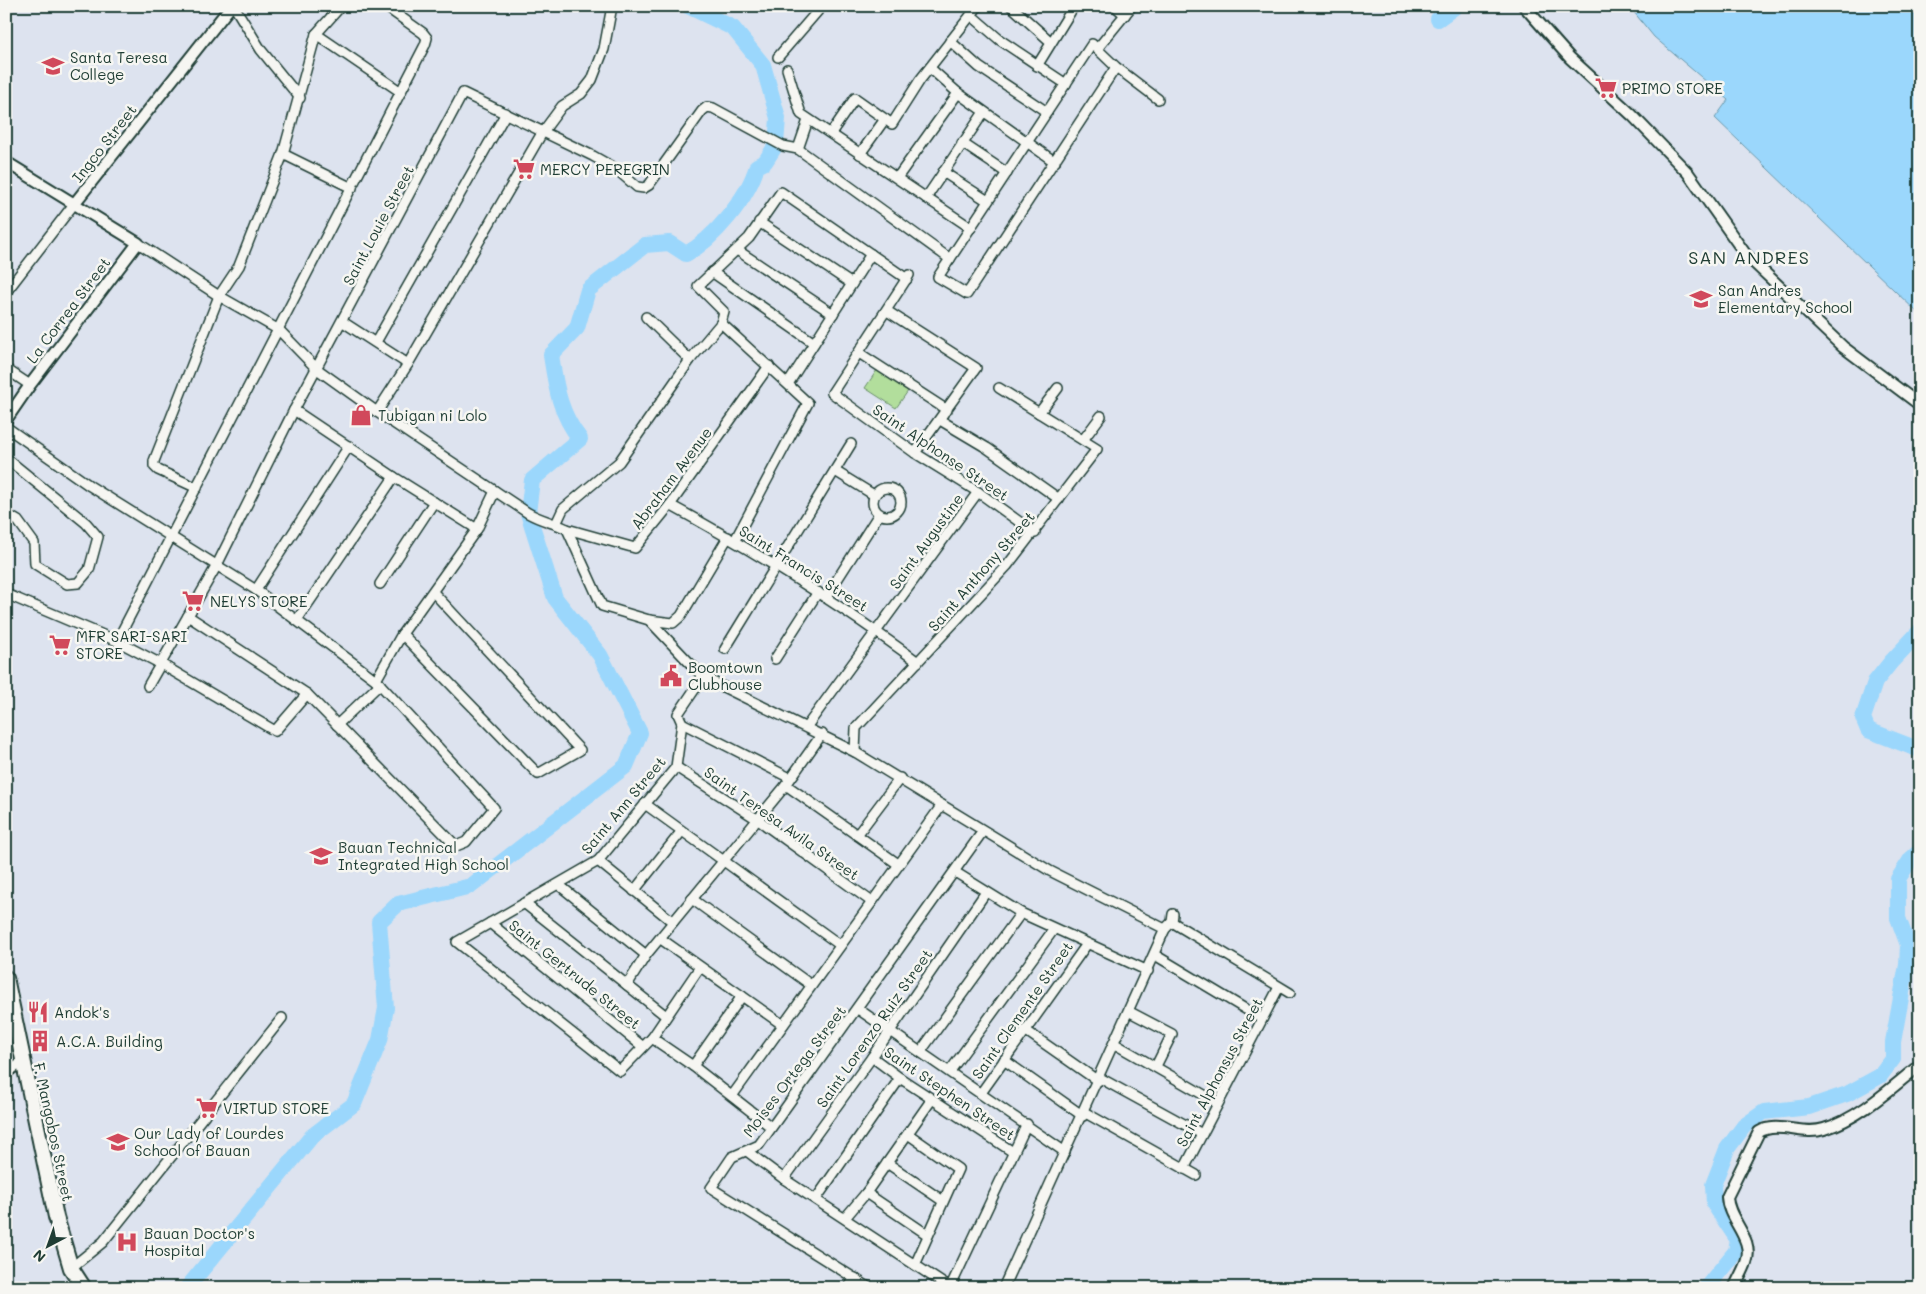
<svg xmlns="http://www.w3.org/2000/svg" width="1926" height="1294" viewBox="0 0 1926 1294" font-family="Mali,sans-serif">
  <style>
    .green { fill: #b2de9c; stroke: #688e68 }
    .water { fill: #9bd7fc; stroke: #6999ac }
    .lines { fill: none; stroke-linecap: round; stroke-linejoin: round }
    .river { stroke: #9bd7fc; stroke-width: 16 }
    .minor-casing { stroke: #1f3d34; stroke-width: 12 }
    .tertiary-casing { stroke: #1f3d34; stroke-width: 14 }
    .primary-casing { stroke: #1f3d34; stroke-width: 18 }
    .minor { stroke: #f6f6f2; stroke-width: 9 }
    .tertiary { stroke: #f6f6f2; stroke-width: 10 }
    .primary { stroke: #f6f6f2; stroke-width: 14 }
    .labels { text-anchor: middle; dominant-baseline: central; stroke-width: 5; stroke-linejoin: round; paint-order: stroke }
    .poi-label { font-size: 15px; fill: #1f3d34; stroke: #f6f6f2; text-anchor: start }
    .street-label { font-size: 15px; fill: #1f3d34; stroke: #f6f6f2 }
    .quarter-label { font-size: 18px; letter-spacing: 1px; fill: #1f3d34; stroke: #f6f6f2 }
  </style>
  <rect width="100%" height="100%" fill="#dde3ef"/>
  <filter id="ink" filterUnits="userSpaceOnUse"><feTurbulence type="fractalNoise" baseFrequency=".02" numOctaves="2"/><feDisplacementMap in="SourceGraphic" scale="10" xChannelSelector="R" yChannelSelector="G"/><feConvolveMatrix kernelMatrix="1 2 1 2 8 2 1 2 1" color-interpolation-filters="sRGB"/></filter>
  <g filter="url(#ink)">
    <!-- green -->
    <polygon class="green" points="877,370 908,391 896,408 865,388"/>
    <!-- water -->
    <polygon class="water" points="1629,6 1920,6 1920,315 1715,118 1728,100 1654,37"/>
    <g class="lines">
      <!-- river -->
      <g class="river">
        <polyline points="1438,19 1456,6"/>
        <polyline points="1920,631 1891,662 1875,682 1863,718 1868,730 1920,750"/>
        <path d="M187,1288L312,1136L354,1104L380,1040L386,1008L379,922L398,904L471,886L626,766L640,733L600,655L555,598L528,513L532,480L580,439C559,412 556,387 551,355L577,328L588,290L645,245L669,243L686,254C714,239 748,198 757,166L765,162L776,145L778,118L763,65L733,28L688,6"/>
        <polyline points="1706,1288 1736,1251 1738,1240 1714,1204 1713,1185 1727,1149 1744,1126 1764,1112 1809,1107 1847,1094 1880,1076 1893,1059 1893,1042 1907,965 1908,945 1898,918 1898,879 1911,859 1920,851"/>
      </g>
      <!-- minor casing -->
      <g class="minor-casing">
        <g id="minor">
          <polyline points="234,6 261,50 300,98"/>
          <polyline points="1011,6 1051,42"/>
          <polyline points="1115,6 1125,15"/>
          <polyline points="971,15 1000,40 1066,84"/>
          <polyline points="316,34 401,92"/>
          <polyline points="950,41 979,67 1047,112"/>
          <polyline points="1097,49 1132,6"/>
          <polyline points="778,57 822,6"/>
          <polyline points="1037,66 1074,6"/>
          <polyline points="1116,67 967,294 938,277 1092,44 1116,67 1158,99"/>
          <polyline points="930,68 958,93 1055,162"/>
          <polyline points="787,69 801,114 971,228"/>
          <polyline points="831,133 855,98 892,124 920,80 978,6"/>
          <polyline points="962,143 1007,173"/>
          <polyline points="798,149 808,120"/>
          <polyline points="283,154 352,188"/>
          <polyline points="860,154 885,119"/>
          <polyline points="943,172 988,201"/>
          <polyline points="897,178 958,93"/>
          <polyline points="926,198 984,112"/>
          <polyline points="759,222 852,284"/>
          <path d="M138,243L219,296L279,330L317,369L377,412L528,513C542,521 553,522 567,529L602,606L649,620L703,677L855,752L1050,871L1165,929"/>
          <polyline points="737,250 833,314"/>
          <polyline points="712,272 814,343"/>
          <polyline points="909,275 832,393 915,453 978,492 1035,533"/>
          <polyline points="6,292 74,204"/>
          <polyline points="887,311 976,368 915,453"/>
          <polyline points="646,317 690,360"/>
          <polyline points="343,322 408,364"/>
          <polyline points="721,323 808,403 735,540"/>
          <polyline points="376,342 506,113"/>
          <polyline points="859,353 947,410"/>
          <polyline points="6,369 30,385"/>
          <polyline points="788,384 871,254"/>
          <polyline points="294,410 394,477 477,529"/>
          <polyline points="377,412 408,364 542,133 562,106 581,94 592,80 604,49 612,6"/>
          <polyline points="1039,413 1058,388"/>
          <polyline points="940,420 987,448 1059,499"/>
          <polyline points="6,427 90,486 256,590 376,680 494,808 466,842 456,846 307,694 188,616"/>
          <polyline points="1083,440 1101,416"/>
          <polyline points="6,458 86,523 98,537 89,570 78,583 67,584 35,564 34,543 18,521 6,514"/>
          <polyline points="835,471 874,495"/>
          <polyline points="197,488 158,470 154,466 154,461 219,296 239,266 283,154 316,34 341,6"/>
          <circle cx="887" cy="502" r="14"/>
          <path d="M670,505C756,552 839,603 918,662"/>
          <polyline points="556,524 563,509 619,462 690,360 721,323 724,312 698,286 749,238 781,192 907,279"/>
          <polyline points="567,529 635,548 670,505 769,366"/>
          <polyline points="380,584 434,502"/>
          <polyline points="256,590 349,446"/>
          <polyline points="6,594 117,641 161,664 275,731 307,694"/>
          <polyline points="826,597 879,514"/>
          <polyline points="297,620 394,477"/>
          <polyline points="649,620 673,623 681,616 728,537"/>
          <polyline points="402,634 538,774 580,750 433,592"/>
          <polyline points="117,641 425,45 427,38 423,33 385,6"/>
          <polyline points="725,649 851,444"/>
          <polyline points="775,659 818,592"/>
          <polyline points="376,680 402,634 477,529 495,491"/>
          <polyline points="148,686 217,565 294,410 463,93 593,156 616,169 637,187 644,188 649,185 702,111 707,107 713,108 783,146 798,149 950,259"/>
          <polyline points="682,723 790,778"/>
          <polyline points="337,725 380,684"/>
          <polyline points="807,726 978,492"/>
          <polyline points="855,752 856,728 1007,566 1097,449 999,388"/>
          <polyline points="676,767 757,819 872,902"/>
          <polyline points="786,785 898,864"/>
          <polyline points="645,804 840,945"/>
          <polyline points="857,835 900,778"/>
          <polyline points="598,861 673,922"/>
          <polyline points="955,872 1021,913 1148,971"/>
          <polyline points="559,885 646,955"/>
          <polyline points="634,891 681,832"/>
          <polyline points="692,899 811,985"/>
          <polyline points="524,903 666,1016"/>
          <polyline points="1172,922 1290,993"/>
          <polyline points="490,923 642,1046"/>
          <polyline points="661,939 783,1025"/>
          <polyline points="1155,955 1262,1019"/>
          <polyline points="700,967 652,1038 620,1071 457,942 598,861 676,767 682,723 678,714 703,677"/>
          <polyline points="627,985 646,955 786,785 822,734"/>
          <polyline points="858,1009 1065,1152"/>
          <polyline points="1130,1012 1172,1034 1156,1066"/>
          <polyline points="1025,1030 1098,1081"/>
          <polyline points="652,1038 693,1066 771,1127"/>
          <polyline points="1115,1044 1218,1103"/>
          <polyline points="921,1051 1021,913"/>
          <polyline points="872,1057 900,1078 1013,1152"/>
          <polyline points="1004,1060 1083,1116"/>
          <polyline points="693,1066 742,996"/>
          <polyline points="950,1071 1054,929"/>
          <polyline points="6,1074 22,1062"/>
          <polyline points="1100,1078 1202,1134"/>
          <polyline points="981,1093 1087,944"/>
          <polyline points="732,1096 942,805"/>
          <polyline points="1084,1112 1196,1175"/>
          <polyline points="908,1134 958,1169 915,1265"/>
          <polyline points="748,1152 784,1179 950,1288 1027,1124"/>
          <polyline points="887,1163 943,1201"/>
          <polyline points="1184,1169 1279,987"/>
          <polyline points="784,1179 872,1057 986,892"/>
          <polyline points="866,1193 928,1235"/>
          <polyline points="816,1199 900,1078"/>
          <polyline points="845,1218 866,1193 932,1099"/>
          <polyline points="71,1268 103,1242 282,1018"/>
          <polyline points="848,1288 855,1278"/>
          <polyline points="870,1288 711,1188 732,1157 759,1145 983,831"/>
          <polyline points="1003,1288 1165,929 1172,922 1173,914"/>
        </g>
      </g>
      <!-- tertiary casing -->
      <g class="tertiary-casing">
        <g id="tertiary">
          <polyline points="1524,6 1570,58 1632,115 1688,173 1746,255 1843,347 1920,405"/>
          <polyline points="6,162 138,243 30,385 6,420"/>
          <polyline points="74,204 231,6"/>
          <path d="M1734,1288C1738,1280 1743,1271 1746,1263C1755,1238 1728,1221 1727,1197L1759,1132C1778,1121 1803,1136 1824,1129C1860,1118 1890,1089 1920,1065"/>
        </g>
      </g>
      <!-- primary casing -->
      <g class="primary-casing">
        <polyline id="primary" points="6,978 56,1217 71,1268 84,1288"/>
      </g>
      <!-- minor -->
      <use href="#minor" class="minor"/>
      <!-- tertiary -->
      <use href="#tertiary" class="tertiary"/>
      <!-- primary -->
      <use href="#primary" class="primary"/>
    </g>
  </g>
  <!-- icons -->
  <defs>
    <g id="university-bare" transform="scale(1.725)"><path d="M0-5L7-2L0 1L-7-2ZM-4 1L0 2.5L4 1V4Q0 6-4 4Z" fill="#d1495b" stroke="#f6f6f2" stroke-width="2.5" paint-order="stroke"/></g>
    <g id="supermarket-bare" transform="scale(1.725)"><path d="M-6-5.5h2.5l.6 2H6L4.5 2H-2.5L-4.4-4H-6ZM-1.5 3.2a1.3 1.3 0 1 0 .1 0ZM3 3.2a1.3 1.3 0 1 0 .1 0Z" fill="#d1495b" stroke="#f6f6f2" stroke-width="2.5" paint-order="stroke"/></g>
    <g id="school-bare" transform="scale(1.725)"><path d="M0-5L7-2L0 1L-7-2ZM-4 1L0 2.5L4 1V4Q0 6-4 4Z" fill="#d1495b" stroke="#f6f6f2" stroke-width="2.5" paint-order="stroke"/></g>
    <g id="shop-bare" transform="scale(1.725)"><path d="M-5-2.5h2.3a2.7 3.5 0 0 1 5.4 0H5L5.5 6h-11ZM-1.5-2.5h3a1.5 2.3 0 0 0-3 0Z" fill="#d1495b" stroke="#f6f6f2" stroke-width="2.5" paint-order="stroke"/></g>
    <g id="civic-bare" transform="scale(1.725)"><path d="M-.6-6.5H3V-4.5H.6V-3L4-1V1h2V6H-6V1h2V-1L-.6-3ZM-1.2 2.5V6h2.4V2.5Z" fill="#d1495b" stroke="#f6f6f2" stroke-width="2.5" paint-order="stroke"/></g>
    <g id="restaurant-bare" transform="scale(1.725)"><path d="M-5-6h1v4h1v-4h1v4h1v-4h1v5L-1.5 .5V6h-2V.5L-5-1ZM5-6V6H3V1.5H1.5Q1.5-4 5-6Z" fill="#d1495b" stroke="#f6f6f2" stroke-width="2.5" paint-order="stroke"/></g>
    <g id="building-bare" transform="scale(1.725)"><path d="M-4-6H4V6H1V3H-1V6H-4ZM-2.5-4.3h1.7v1.8h-1.7ZM.8-4.3h1.7v1.8H.8ZM-2.5-1h1.7V.8h-1.7ZM.8-1h1.7V.8H.8Z" fill="#d1495b" stroke="#f6f6f2" stroke-width="2.5" paint-order="stroke"/></g>
    <g id="hospital-bare" transform="scale(1.725)"><path d="M-5-5h3v3.5h4V-5h3V5h-3V1.5h-4V5h-3Z" fill="#d1495b" stroke="#f6f6f2" stroke-width="2.5" paint-order="stroke"/></g>
  </defs>
  <g fill-rule="evenodd">
    <use href="#university-bare" x="53" y="66"/>
    <use href="#supermarket-bare" x="1606" y="88"/>
    <use href="#supermarket-bare" x="524" y="169"/>
    <use href="#school-bare" x="1701" y="299"/>
    <use href="#shop-bare" x="361" y="415"/>
    <use href="#supermarket-bare" x="193" y="601"/>
    <use href="#supermarket-bare" x="60" y="645"/>
    <use href="#civic-bare" x="671" y="676"/>
    <use href="#school-bare" x="321" y="856"/>
    <use href="#restaurant-bare" x="38" y="1012"/>
    <use href="#building-bare" x="40" y="1041"/>
    <use href="#supermarket-bare" x="207" y="1108"/>
    <use href="#school-bare" x="118" y="1142"/>
    <use href="#hospital-bare" x="127" y="1242"/>
  </g>
  <g class="labels">
    <!-- poi labels -->
    <g class="poi-label">
      <text x="70" y="57">Santa Teresa<tspan x="70" dy="17">College</tspan></text>
      <text x="1622" y="88">PRIMO STORE</text>
      <text x="540" y="169">MERCY PEREGRIN</text>
      <text x="1718" y="290">San Andres<tspan x="1718" dy="17">Elementary School</tspan></text>
      <text x="378" y="415">Tubigan ni Lolo</text>
      <text x="210" y="601">NELYS STORE</text>
      <text x="76" y="636">MFR SARI-SARI<tspan x="76" dy="17">STORE</tspan></text>
      <text x="688" y="667">Boomtown<tspan x="688" dy="17">Clubhouse</tspan></text>
      <text x="338" y="847">Bauan Technical<tspan x="338" dy="17">Integrated High School</tspan></text>
      <text x="54" y="1012">Andok's</text>
      <text x="56" y="1041">A.C.A. Building</text>
      <text x="223" y="1108">VIRTUD STORE</text>
      <text x="134" y="1133">Our Lady of Lourdes<tspan x="134" dy="17">School of Bauan</tspan></text>
      <text x="144" y="1233">Bauan Doctor's<tspan x="144" dy="17">Hospital</tspan></text>
    </g>
    <!-- street labels -->
    <g class="street-label">
      <text transform="translate(104 143) rotate(-52)">Ingco Street</text>
      <text transform="translate(378 225) rotate(-62)">Saint Louie Street</text>
      <text transform="translate(68 310) rotate(-53)">La Correa Street</text>
      <text transform="translate(941 452) rotate(34)">Saint Alphonse Street</text>
      <text transform="translate(671 478) rotate(-53)">Abraham Avenue</text>
      <text transform="translate(926 541) rotate(-54)">Saint Augustine</text>
      <text transform="translate(804 568) rotate(32)">Saint Francis Street</text>
      <text transform="translate(981 571) rotate(-49)">Saint Anthony Street</text>
      <text transform="translate(623 805) rotate(-50)">Saint Ann Street</text>
      <text transform="translate(782 823) rotate(35)">Saint Teresa Avila Street</text>
      <text transform="translate(575 974) rotate(39)">Saint Gertrude Street</text>
      <text transform="translate(1022 1010) rotate(-55)">Saint Clemente Street</text>
      <text transform="translate(874 1028) rotate(-55)">Saint Lorenzo Ruiz Street</text>
      <text transform="translate(794 1071) rotate(-53)">Moises Ortega Street</text>
      <text transform="translate(1219 1072) rotate(-62)">Saint Alphonsus Street</text>
      <text transform="translate(950 1093) rotate(34)">Saint Stephen Street</text>
      <text transform="translate(54 1132) rotate(78)">F. Mangobos Street</text>
    </g>
    <!-- quarter labels -->
    <g class="quarter-label">
      <text x="1749" y="257">SAN ANDRES</text>
    </g>
  </g>
  <!-- margin -->
  <rect width="1926" height="1294" fill="none" stroke="#f6f6f2" stroke-width="25"/>
  <rect x="12" y="12" width="1901" height="1269" fill="none" stroke="#1f3d34" stroke-width="2" filter="url(#ink)"/>
  <!-- north arrow -->
  <g transform="translate(48 1246) rotate(221)" stroke="#f6f6f2" stroke-width="4" paint-order="stroke">
  <path d="M0-4L9 19L0 12L-9 19Z" fill="#1f3d34"/>
  <text y="-8" font-size="14" font-weight="bold" text-anchor="middle" fill="#1f3d34">N</text>
  </g>
</svg>
